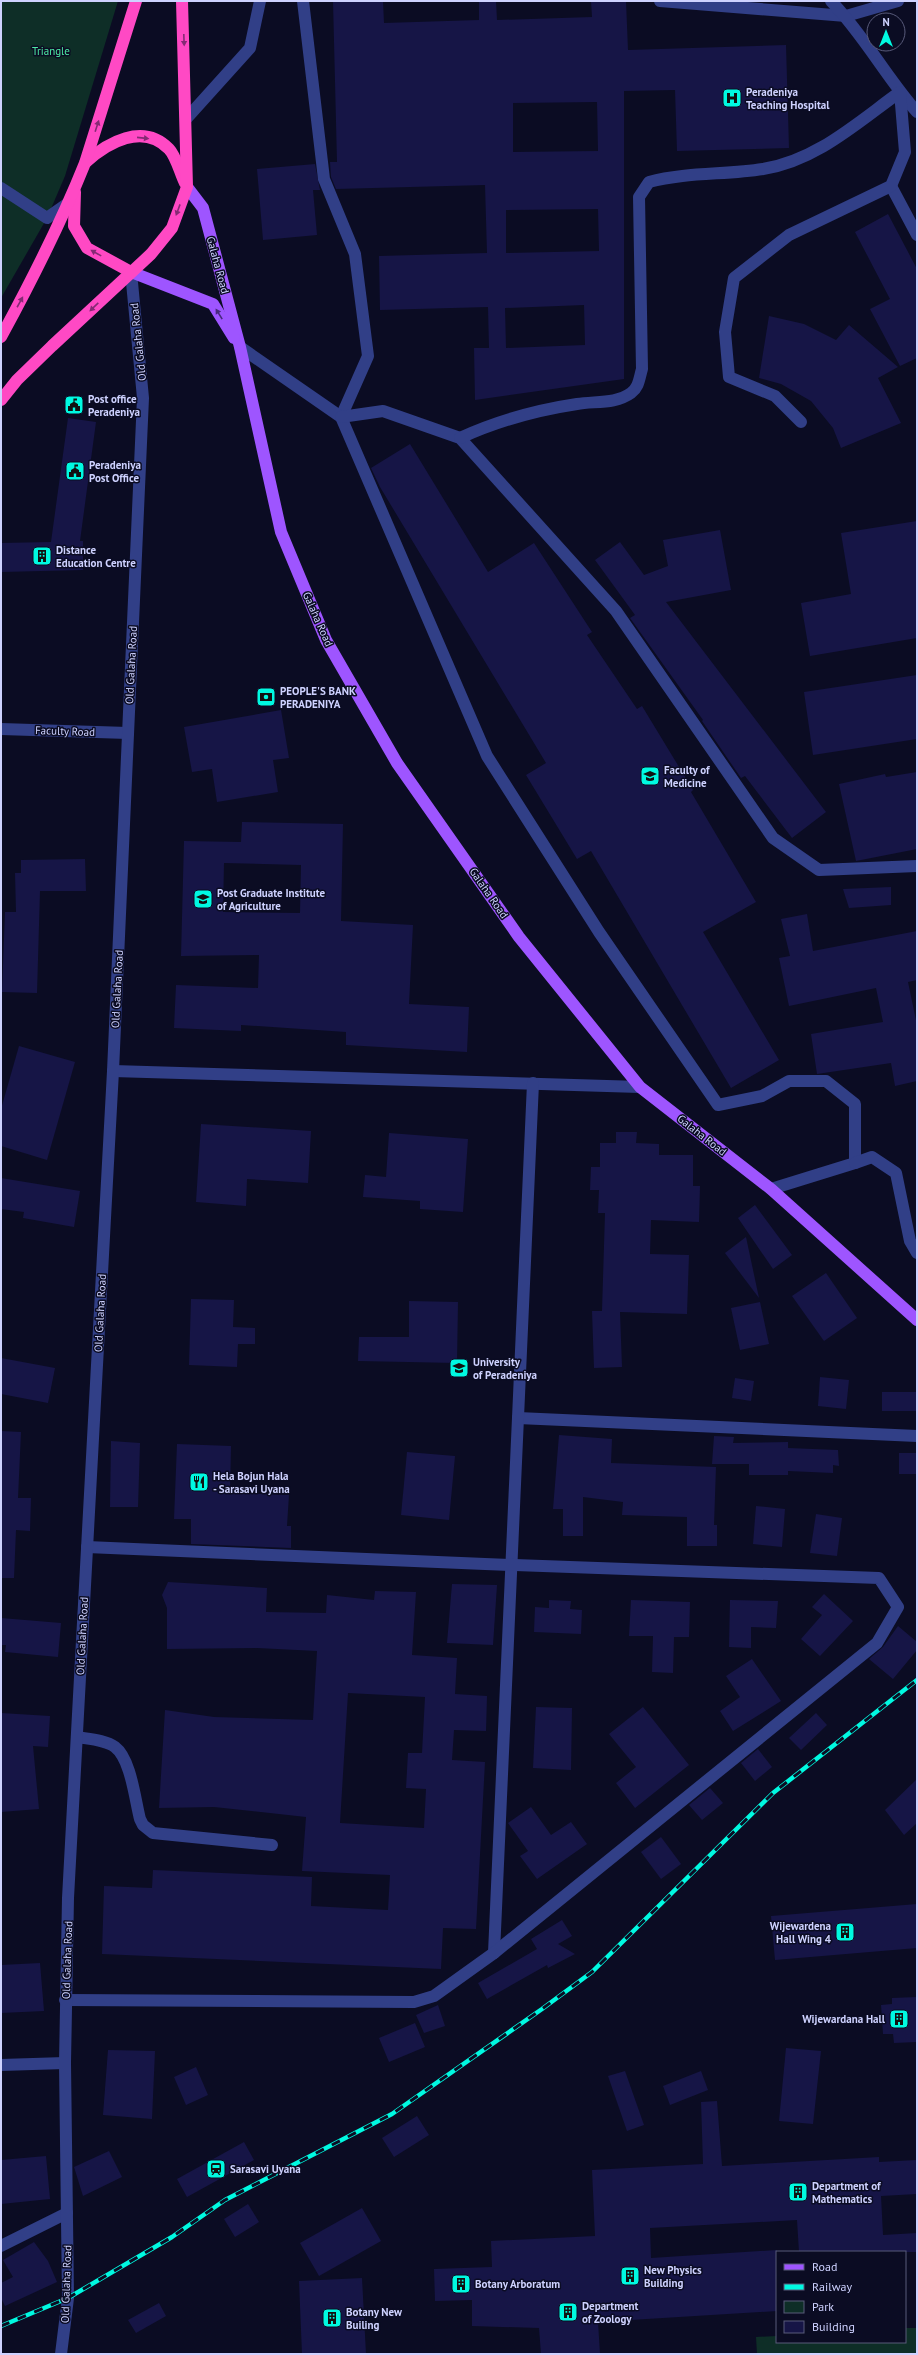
<svg xmlns="http://www.w3.org/2000/svg" width="918" height="2355" viewBox="0 0 918 2355" font-family="'PT Sans',sans-serif">
  <style>
    .green { fill: #0e2e27 }
    .building { fill: #161546; fill-rule: evenodd }
    .lines { fill: none; stroke-linecap: round; stroke-linejoin: round }
    .minor { stroke: #313f87; stroke-width: 12 }
    .major { stroke: #9e55ff; stroke-width: 12 }
    .highway { stroke: #ff49c4; stroke-width: 12 }
    .rail-casing { stroke: #00f9e1; stroke-width: 4.5 }
    .rail { stroke: #0b0c23; stroke-width: 3; stroke-dasharray: 9; stroke-linecap: butt }
    .oneway { fill: #852a74 }
    .oneway2 { fill: #46297b }
    .labels { text-anchor: middle; dominant-baseline: central; stroke-width: 3; stroke-linejoin: round; paint-order: stroke }
    .park-label { font-size: 11px; fill: #4deba5; stroke: #0b0c23 }
    .poi-label { font-size: 11px; font-weight: bold; fill: #ced2ff; stroke: #0b0c23; text-anchor: start }
    .street-label { font-size: 11px; fill: #ced2ff; stroke: #0b0c23 }
  </style>
  <rect width="100%" height="100%" fill="#0b0c23"/>
  <!-- green -->
  <g class="green">
    <polygon points="1,1 118,1 65,176 47,218 1,298"/>
    <polygon points="905,2328 917,2328 917,2354 757,2354 756,2337 777,2336 777,2342 905,2342"/>
  </g>
  <!-- building -->
  <g class="building">
    <path d="M333,1H383L384,23L479,20V1H496L497,20L592,17L591,1H626L628,50L786,45L789,148L677,151L675,90L624,91V379L475,400L474,348H489L488,307L380,310L379,256L487,253L485,185L336,189L331,177L330,162H337ZM597,102L598,151L513,152V103ZM598,209L599,251L506,253V210ZM584,305L585,345L506,348L505,308Z"/>
    <polygon points="315,164 320,190 313,190 317,235 263,240 257,169"/>
    <polygon points="888,214 917,269 917,358 900,366 870,309 890,299 855,232"/>
    <polygon points="769,316 804,324 836,340 849,325 898,367 878,378 901,423 841,448 833,428 811,401 781,384 759,378"/>
    <polygon points="68,418 96,422 80,541 83,541 83,570 1,572 1,543 51,542"/>
    <polygon points="410,444 488,572 534,543 592,632 587,635 637,709 642,706 693,790 691,792 756,902 703,932 779,1060 731,1088 591,851 577,859 526,775 546,763 380,487 371,468"/>
    <polygon points="917,521 917,638 810,656 801,603 851,594 841,533"/>
    <polygon points="720,530 731,590 666,602 826,812 792,838 745,776 741,778 702,721 703,720 630,618 635,615 595,560 620,542 644,575 668,566 663,540"/>
    <polygon points="917,675 917,739 813,755 804,692"/>
    <polygon points="281,710 289,758 273,760 278,792 217,802 212,769 192,772 184,727"/>
    <polygon points="917,772 917,849 856,861 839,784 885,774 886,777"/>
    <path d="M242,822L343,824L341,921L413,925L409,1004L469,1007L467,1052L346,1045V1032L241,1025V1031L174,1028L176,985L258,988L259,955L181,956L184,841L241,842ZM224,863L301,865L300,913L223,912Z"/>
    <polygon points="85,859 86,891 40,891 37,993 2,992 5,912 16,912 15,873 21,873 21,860"/>
    <polygon points="891,887 891,905 849,908 843,889"/>
    <polygon points="807,914 813,951 917,931 917,980 908,982 917,1025 917,1081 895,1086 891,1063 817,1074 811,1034 883,1022 876,988 789,1006 779,958 790,956 781,919"/>
    <polygon points="19,1046 75,1062 47,1160 1,1146 1,1109"/>
    <polygon points="201,1124 311,1131 308,1183 247,1179 246,1206 196,1202"/>
    <polygon points="616,1132 637,1132 636,1143 659,1144 659,1155 693,1155 693,1186 700,1186 699,1222 651,1220 650,1254 689,1255 687,1314 620,1312 622,1367 594,1368 592,1311 602,1311 605,1213 598,1213 599,1190 590,1190 591,1167 600,1167 600,1143 616,1143"/>
    <polygon points="389,1133 468,1139 463,1212 420,1209 420,1201 363,1197 365,1175 386,1177"/>
    <polygon points="1,1178 80,1191 74,1227 23,1218 24,1212 1,1209"/>
    <polygon points="755,1205 792,1255 773,1269 738,1218"/>
    <polygon points="746,1237 759,1298 725,1253"/>
    <polygon points="826,1273 857,1318 824,1341 792,1296"/>
    <polygon points="191,1299 234,1300 233,1327 255,1328 255,1344 238,1344 237,1367 189,1365"/>
    <polygon points="409,1301 458,1302 457,1363 358,1361 359,1337 409,1337"/>
    <polygon points="760,1302 769,1344 740,1350 731,1308"/>
    <polygon points="1,1358 55,1368 48,1403 1,1394"/>
    <polygon points="820,1377 849,1380 846,1409 818,1406"/>
    <polygon points="735,1378 754,1381 751,1401 732,1398"/>
    <rect x="882" y="1392" width="35" height="19"/>
    <polygon points="1,1431 21,1432 18,1498 31,1498 30,1531 16,1530 14,1578 1,1578"/>
    <polygon points="559,1435 612,1439 611,1463 716,1467 714,1525 717,1525 717,1546 687,1546 687,1517 622,1515 623,1502 583,1497 583,1536 563,1536 563,1509 553,1509"/>
    <polygon points="714,1436 734,1437 733,1443 788,1442 788,1448 838,1450 839,1466 833,1465 833,1473 788,1471 788,1475 749,1475 749,1464 712,1464"/>
    <polygon points="111,1441 140,1443 138,1507 110,1507"/>
    <polygon points="177,1444 231,1446 230,1493 289,1495 287,1526 291,1526 291,1548 191,1544 191,1519 174,1519"/>
    <polygon points="407,1452 455,1456 449,1520 401,1515"/>
    <rect x="899" y="1453" width="18" height="21"/>
    <polygon points="756,1506 785,1509 782,1547 753,1544"/>
    <polygon points="816,1514 842,1518 837,1556 810,1553"/>
    <path d="M168,1582L267,1588L266,1612L326,1613L327,1595L374,1600L375,1591L416,1592L412,1655L457,1658L455,1694L487,1696L486,1731L454,1730L452,1760L485,1762L476,1929L443,1928L441,1969L102,1954L104,1886L152,1888L153,1870L312,1877L311,1906L388,1910L390,1875L302,1871L306,1817L214,1807L159,1808L165,1710L214,1717L313,1720L317,1651L257,1648L167,1649V1608L162,1595ZM348,1693L425,1697L422,1753H408L406,1788L426,1789L424,1828L340,1823Z"/>
    <polygon points="452,1584 497,1585 493,1645 447,1643"/>
    <polygon points="824,1594 853,1621 820,1656 801,1639 822,1615 812,1607"/>
    <polygon points="549,1600 571,1601 570,1609 582,1610 581,1634 534,1632 535,1607 549,1608"/>
    <polygon points="631,1600 690,1602 689,1637 674,1637 673,1673 652,1672 653,1636 629,1636"/>
    <polygon points="730,1600 778,1601 776,1628 751,1627 751,1648 729,1647"/>
    <polygon points="1,1618 61,1623 58,1657 5,1652 6,1645 1,1645"/>
    <polygon points="898,1626 917,1642 917,1650 893,1679 869,1659 883,1647"/>
    <polygon points="752,1659 781,1701 733,1731 720,1711 740,1697 726,1676"/>
    <polygon points="536,1707 572,1708 571,1770 533,1768"/>
    <polygon points="643,1707 689,1765 635,1808 616,1783 636,1767 609,1734"/>
    <polygon points="1,1713 50,1716 48,1747 33,1746 39,1809 1,1812"/>
    <polygon points="816,1713 827,1725 801,1750 789,1738"/>
    <polygon points="758,1749 772,1767 755,1781 741,1763"/>
    <polygon points="917,1779 917,1823 904,1835 885,1810"/>
    <polygon points="710,1788 723,1803 702,1820 689,1805"/>
    <polygon points="531,1807 551,1835 571,1822 587,1844 537,1879 520,1856 528,1851 508,1823"/>
    <polygon points="661,1837 681,1864 661,1879 641,1852"/>
    <polygon points="917,1904 917,1948 775,1960 771,1916"/>
    <polygon points="562,1920 572,1936 558,1944 575,1954 548,1968 547,1965 487,1999 478,1983 537,1949 531,1939"/>
    <polygon points="40,1963 44,2011 1,2013 1,1965"/>
    <polygon points="917,1997 917,2042 894,2043 893,2034 883,2034 881,2005 892,2004 892,1998"/>
    <polygon points="438,2005 445,2026 424,2033 416,2015"/>
    <polygon points="415,2023 425,2047 389,2062 379,2038"/>
    <polygon points="786,2048 821,2051 813,2124 779,2121"/>
    <polygon points="108,2050 155,2051 152,2119 103,2115"/>
    <polygon points="196,2067 208,2095 186,2105 174,2077"/>
    <polygon points="625,2071 644,2125 627,2131 608,2076"/>
    <polygon points="701,2071 708,2090 670,2105 663,2086"/>
    <polygon points="717,2101 722,2166 879,2157 879,2162 917,2160 917,2194 881,2196 883,2235 917,2233 917,2252 799,2252 797,2220 650,2228 651,2258 777,2250 777,2311 598,2322 600,2354 541,2354 539,2328 472,2326 472,2300 435,2301 434,2269 492,2267 491,2241 595,2236 592,2170 703,2164 701,2102"/>
    <polygon points="417,2116 429,2135 394,2157 382,2138"/>
    <polygon points="244,2142 254,2160 187,2197 177,2179"/>
    <polygon points="109,2151 122,2177 83,2196 74,2167"/>
    <polygon points="46,2156 50,2199 1,2204 1,2160"/>
    <polygon points="248,2204 259,2222 235,2237 224,2219"/>
    <polygon points="362,2208 381,2241 319,2276 300,2243"/>
    <polygon points="34,2242 48,2261 57,2282 5,2306 1,2298 1,2283 13,2277 3,2260"/>
    <polygon points="362,2278 366,2354 302,2354 299,2281"/>
    <polygon points="159,2303 166,2316 136,2333 128,2320"/>
  </g>
  <g class="lines">
    <!-- minor -->
    <g class="minor">
      <polyline points="303,1 324,179 355,254 368,356 341,417"/>
      <polyline points="660,1 846,16 898,1"/>
      <path d="M831,1C864,35 886,77 917,112"/>
      <polyline points="186,119 250,48 260,1"/>
      <polyline points="891,186 917,235"/>
      <polyline points="1,188 47,218 67,204"/>
      <polyline points="240,347 341,417 487,756 599,932 718,1105 762,1096 789,1081 826,1081 855,1104 855,1163 771,1189"/>
      <polyline points="341,417 383,411 460,438 616,611 773,838 819,870 917,866"/>
      <path d="M460,438C497,421 537,410 577,404C595,401 616,404 631,393C639,387 639,379 642,369L639,197L649,182C686,172 726,175 763,169C816,161 858,122 900,92L905,152L891,186L789,235L734,278L725,332L729,377L775,396L801,422"/>
      <polyline points="1,729 128,733"/>
      <polyline points="113,1071 640,1087"/>
      <polyline points="855,1163 872,1157 896,1173 910,1241 917,1253"/>
      <polyline points="518,1418 917,1436"/>
      <path d="M77,1737C89,1739 106,1740 115,1747C131,1759 135,1800 140,1819L143,1825L153,1833L272,1845"/>
      <polyline points="494,1953 533,1083"/>
      <polyline points="65,2000 414,2002 434,1996 494,1953 877,1643 898,1607 879,1578 485,1564 87,1547"/>
      <polyline points="1,2065 65,2063"/>
      <polyline points="1,2246 67,2213"/>
      <polyline points="61,2354 68,2298 65,2063 68,1898 113,1071 143,398 131,272"/>
    </g>
    <!-- major -->
    <g class="major">
      <polyline points="187,187 203,208 240,347 281,532 326,640 397,763 519,937 640,1087 771,1189 917,1320"/>
      <polyline points="131,272 213,304 234,338"/>
    </g>
    <!-- highway -->
    <g class="highway">
      <path d="M86,162C107,143 143,122 169,149C176,156 180,173 185,183"/>
      <polyline points="75,192 74,226 87,248 131,272"/>
      <path d="M1,337C32,280 61,223 85,163L136,1"/>
      <polyline points="1,400 17,380 52,346 151,254 172,228 187,187 182,1"/>
    </g>
    <!-- rail casing -->
    <g class="rail-casing">
      <polyline id="rail" points="1,2326 68,2298 172,2237 225,2200 392,2114 542,2009 592,1972 773,1793 917,1680"/>
    </g>
    <!-- rail -->
    <use href="#rail" class="rail"/>
  </g>
  <!-- one-way arrows -->
  <defs><path id="oneway-solid" d="M-6-.8H1V-3.2L6.5 0L1 3.2V.8H-6Z"/></defs>
  <g class="oneway">
    <use href="#oneway-solid" transform="translate(184 40) rotate(88)"/>
    <use href="#oneway-solid" transform="translate(97 126) rotate(-72)"/>
    <use href="#oneway-solid" transform="translate(143 138) rotate(6)"/>
    <use href="#oneway-solid" transform="translate(178 210) rotate(110)"/>
    <use href="#oneway-solid" transform="translate(96 253) rotate(-151)"/>
    <use href="#oneway-solid" transform="translate(20 302) rotate(-61)"/>
    <use href="#oneway-solid" transform="translate(94 307) rotate(136)"/>
  </g>
  <use class="oneway2" href="#oneway-solid" transform="translate(219 314) rotate(-122)"/>
  <!-- icons -->
  <defs>
    <g id="hospital-square" transform="scale(1)"><rect x="-9" y="-9" width="18" height="18" rx="4" fill="#00f9e1" stroke="#0b0c23"/><path d="M-5-5h3v3.5h4V-5h3V5h-3V1.5h-4V5h-3Z" fill="#111"/></g>
    <g id="civic-square" transform="scale(1)"><rect x="-9" y="-9" width="18" height="18" rx="4" fill="#00f9e1" stroke="#0b0c23"/><path d="M-.6-6.5H3V-4.5H.6V-3L4-1V1h2V6H-6V1h2V-1L-.6-3ZM-1.2 2.5V6h2.4V2.5Z" fill="#111"/></g>
    <g id="building-square" transform="scale(1)"><rect x="-9" y="-9" width="18" height="18" rx="4" fill="#00f9e1" stroke="#0b0c23"/><path d="M-4-6H4V6H1V3H-1V6H-4ZM-2.5-4.3h1.7v1.8h-1.7ZM.8-4.3h1.7v1.8H.8ZM-2.5-1h1.7V.8h-1.7ZM.8-1h1.7V.8H.8Z" fill="#111"/></g>
    <g id="bank-square" transform="scale(1)"><rect x="-9" y="-9" width="18" height="18" rx="4" fill="#00f9e1" stroke="#0b0c23"/><path d="M-6-4H6V4H-6ZM0-2.3a2.3 2.3 0 1 0 0 4.6a2.3 2.3 0 1 0 0-4.6Z" fill="#111"/></g>
    <g id="university-square" transform="scale(1)"><rect x="-9" y="-9" width="18" height="18" rx="4" fill="#00f9e1" stroke="#0b0c23"/><path d="M0-5L7-2L0 1L-7-2ZM-4 1L0 2.5L4 1V4Q0 6-4 4Z" fill="#111"/></g>
    <g id="restaurant-square" transform="scale(1)"><rect x="-9" y="-9" width="18" height="18" rx="4" fill="#00f9e1" stroke="#0b0c23"/><path d="M-5-6h1v4h1v-4h1v4h1v-4h1v5L-1.5 .5V6h-2V.5L-5-1ZM5-6V6H3V1.5H1.5Q1.5-4 5-6Z" fill="#111"/></g>
    <g id="station-square" transform="scale(1)"><rect x="-9" y="-9" width="18" height="18" rx="4" fill="#00f9e1" stroke="#0b0c23"/><path d="M-3-6H3Q5-6 5-4V2Q5 4 3 4L4.5 6H3L1.5 4h-3L-3 6H-4.5L-3 4Q-5 4-5 2V-4Q-5-6-3-6ZM-3.5-4v3h7v-3ZM-3.5 1v1.5H-2V1ZM2 1v1.5H3.5V1Z" fill="#111"/></g>
  </defs>
  <g fill-rule="evenodd">
    <use href="#hospital-square" x="732" y="98"/>
    <use href="#civic-square" x="74" y="405"/>
    <use href="#civic-square" x="75" y="471"/>
    <use href="#building-square" x="42" y="556"/>
    <use href="#bank-square" x="266" y="697"/>
    <use href="#university-square" x="650" y="776"/>
    <use href="#university-square" x="203" y="899"/>
    <use href="#university-square" x="459" y="1368"/>
    <use href="#restaurant-square" x="199" y="1482"/>
    <use href="#building-square" x="845" y="1932"/>
    <use href="#building-square" x="899" y="2019"/>
    <use href="#station-square" x="216" y="2169"/>
    <use href="#building-square" x="798" y="2192"/>
    <use href="#building-square" x="630" y="2276"/>
    <use href="#building-square" x="461" y="2284"/>
    <use href="#building-square" x="568" y="2312"/>
    <use href="#building-square" x="332" y="2318"/>
  </g>
  <g class="labels">
    <!-- park labels -->
    <g class="park-label">
      <text x="51" y="51">Triangle</text>
    </g>
    <!-- poi labels -->
    <g class="poi-label">
      <text x="746" y="92">Peradeniya<tspan x="746" dy="13">Teaching Hospital</tspan></text>
      <text x="88" y="399">Post office<tspan x="88" dy="13">Peradeniya</tspan></text>
      <text x="89" y="465">Peradeniya<tspan x="89" dy="13">Post Office</tspan></text>
      <text x="56" y="550">Distance<tspan x="56" dy="13">Education Centre</tspan></text>
      <text x="280" y="691">PEOPLE'S BANK<tspan x="280" dy="13">PERADENIYA</tspan></text>
      <text x="664" y="770">Faculty of<tspan x="664" dy="13">Medicine</tspan></text>
      <text x="217" y="893">Post Graduate Institute<tspan x="217" dy="13">of Agriculture</tspan></text>
      <text x="473" y="1362">University<tspan x="473" dy="13">of Peradeniya</tspan></text>
      <text x="213" y="1476">Hela Bojun Hala<tspan x="213" dy="13">- Sarasavi Uyana</tspan></text>
      <text x="831" y="1926" text-anchor="end">Wijewardena<tspan x="831" dy="13">Hall Wing 4</tspan></text>
      <text x="885" y="2019" text-anchor="end">Wijewardana Hall</text>
      <text x="230" y="2169">Sarasavi Uyana</text>
      <text x="812" y="2186">Department of<tspan x="812" dy="13">Mathematics</tspan></text>
      <text x="644" y="2270">New Physics<tspan x="644" dy="13">Building</tspan></text>
      <text x="475" y="2284">Botany Arboratum</text>
      <text x="582" y="2306">Department<tspan x="582" dy="13">of Zoology</tspan></text>
      <text x="346" y="2312">Botany New<tspan x="346" dy="13">Builing</tspan></text>
    </g>
    <!-- street labels -->
    <g class="street-label">
      <text transform="translate(218 265) rotate(75)">Galaha Road</text>
      <text transform="translate(138 342) rotate(-96)">Old Galaha Road</text>
      <text transform="translate(318 619) rotate(66)">Galaha Road</text>
      <text transform="translate(131 665) rotate(-87)">Old Galaha Road</text>
      <text transform="translate(65 731) rotate(2)">Faculty Road</text>
      <text transform="translate(489 893) rotate(55)">Galaha Road</text>
      <text transform="translate(117 989) rotate(-87)">Old Galaha Road</text>
      <text transform="translate(702 1135) rotate(38)">Galaha Road</text>
      <text transform="translate(100 1313) rotate(-87)">Old Galaha Road</text>
      <text transform="translate(82 1636) rotate(-87)">Old Galaha Road</text>
      <text transform="translate(67 1960) rotate(-88)">Old Galaha Road</text>
      <text transform="translate(66 2284) rotate(-88)">Old Galaha Road</text>
    </g>
  </g>
  <!-- border -->
  <rect width="918" height="2355" fill="none" stroke="#ced2ff" stroke-width="4"/>
  <!-- legend -->
  <rect x="776" y="2251" width="130" height="92" fill="#0b0c23" stroke="#595b7b"/>
  <rect x="784" y="2264" width="20" height="6" fill="#9e55ff" stroke="#595b7b"/>
  <text x="812" y="2271" font-size="12" fill="#ced2ff">Road</text>
  <rect x="784" y="2284" width="20" height="6" fill="#00f9e1" stroke="#595b7b"/>
  <text x="812" y="2291" font-size="12" fill="#ced2ff">Railway</text>
  <rect x="784" y="2301" width="20" height="12" fill="#0e2e27" stroke="#595b7b"/>
  <text x="812" y="2311" font-size="12" fill="#ced2ff">Park</text>
  <rect x="784" y="2321" width="20" height="12" fill="#161546" stroke="#595b7b"/>
  <text x="812" y="2331" font-size="12" fill="#ced2ff">Building</text>
  <!-- north arrow -->
  <g transform="translate(886 32)"><circle r="19" fill="#0b0c23" stroke="#595b7b"/>
  <path d="M0-3L7 15L0 10L-7 15Z" fill="#00f9e1"/>
  <text y="-6" font-size="11" font-weight="bold" text-anchor="middle" fill="#ced2ff">N</text>
  </g>
</svg>
